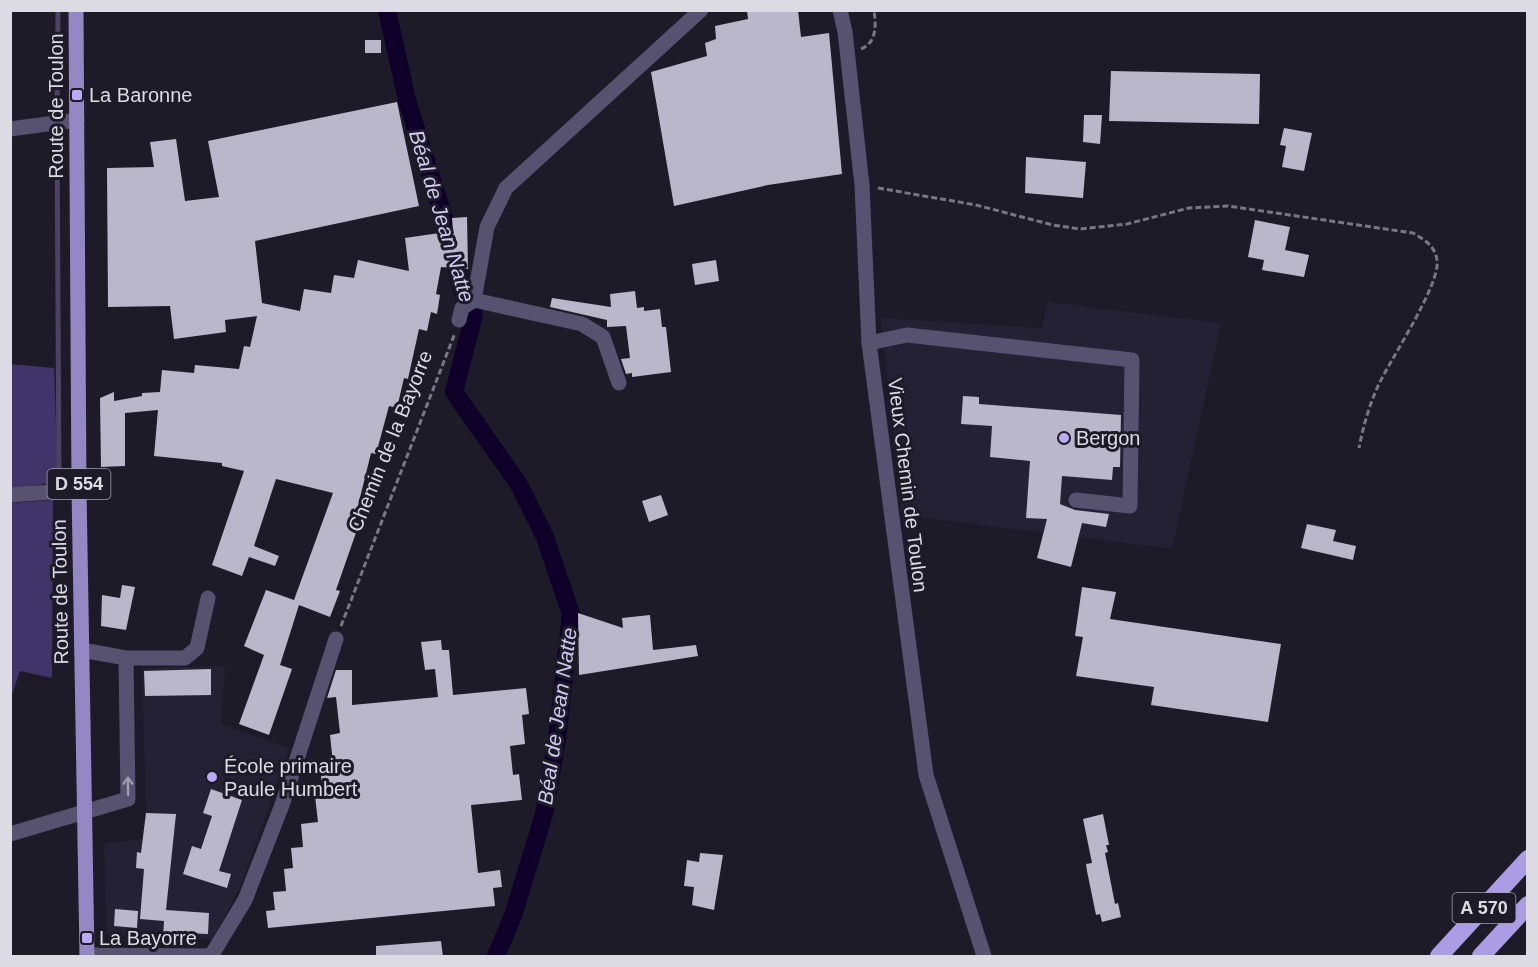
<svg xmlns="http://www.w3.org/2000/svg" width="1538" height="967" viewBox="0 0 1538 967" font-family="Arial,sans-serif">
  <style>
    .built { fill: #242134 }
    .green { fill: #403468 }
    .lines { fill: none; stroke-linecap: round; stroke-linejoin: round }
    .stream { stroke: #4c4261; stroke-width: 5 }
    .canal { stroke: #0e0029; stroke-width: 18 }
    .building { fill: #b9b7c9 }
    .path { stroke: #797782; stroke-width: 3; stroke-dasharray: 6 3; stroke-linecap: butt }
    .minor { stroke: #57526f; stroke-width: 15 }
    .major { stroke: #9388c3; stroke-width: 15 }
    .highway { stroke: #aa9de4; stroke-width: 18 }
    .oneway { stroke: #a09daf }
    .poi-dot { fill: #b9abf7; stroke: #1d1b28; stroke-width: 2 }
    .labels { text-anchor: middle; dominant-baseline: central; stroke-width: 6; stroke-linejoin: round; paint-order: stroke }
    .shield { fill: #1d1b28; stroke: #a3a1ac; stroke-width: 1.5 }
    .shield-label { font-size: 18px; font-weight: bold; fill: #dcdbe4 }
    .poi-label { font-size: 20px; fill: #dcdbe4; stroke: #1d1b28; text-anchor: start }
    .street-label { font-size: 20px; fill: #dcdbe4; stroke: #1d1b28 }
    .water-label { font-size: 21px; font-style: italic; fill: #d0caf1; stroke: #1d1b28 }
  </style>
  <rect width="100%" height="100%" fill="#1d1b28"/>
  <!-- built -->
  <g class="built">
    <polygon points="1048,302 1221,323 1172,549 902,515 881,318 1042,328"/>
    <polygon points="225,666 221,724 289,748 243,880 212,940 107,935 104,844 143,839 146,807 142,668"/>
  </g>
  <!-- green -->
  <g class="green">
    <polygon points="10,364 54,368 58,482 11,489"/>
    <polygon points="53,500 52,678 20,671 11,697 11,503"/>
  </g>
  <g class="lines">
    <!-- stream -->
    <g class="stream">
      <polyline points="57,108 58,10"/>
      <polyline points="54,487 58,486 59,483 57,130"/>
    </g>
    <!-- canal -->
    <polyline class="canal" points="387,10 407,100 448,231 462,290 474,315 454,392 518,483 545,537 571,614 557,739 544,814 513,916 496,956"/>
  </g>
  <!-- building -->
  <g class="building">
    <polygon points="747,10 798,10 801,37 829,33 842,174 768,185 674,206 651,72 707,56 705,43 716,39 715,26 748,19"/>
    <rect x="365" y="40" width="16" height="13"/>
    <polygon points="1111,71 1260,74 1259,124 1109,121"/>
    <polygon points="397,102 419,206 255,241 262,303 300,311 304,289 331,293 334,275 354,278 358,260 409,271 405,238 453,231 452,218 467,217 468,269 441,267 436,294 440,295 437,314 431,312 427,331 419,329 408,379 404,378 397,408 389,406 376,454 371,453 354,522 359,524 336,590 340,591 330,617 299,605 280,665 292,669 269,735 239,724 264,655 244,646 266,590 294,600 333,493 276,479 254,546 279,556 275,566 249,557 242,576 212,565 244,471 222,466 222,463 154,456 158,410 125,413 125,466 101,467 100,398 114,392 114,401 142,396 142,393 160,392 162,370 194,373 195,365 239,369 244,346 250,347 257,316 225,320 226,332 174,339 170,306 108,307 107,168 154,167 150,142 176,139 185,201 219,197 208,141"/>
    <polygon points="1084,115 1102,115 1100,144 1083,142"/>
    <polygon points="1284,128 1312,133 1304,171 1282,167 1286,146 1280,145"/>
    <polygon points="1026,157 1086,162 1083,198 1025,193"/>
    <polygon points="1255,220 1290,227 1285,250 1309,255 1304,277 1262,270 1264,260 1248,257"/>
    <polygon points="716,260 719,281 695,285 692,264"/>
    <polygon points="635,291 637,308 644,307 644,311 660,309 662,327 666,327 671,372 632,377 632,373 626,374 621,359 630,358 626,326 607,327 607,320 550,307 552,298 611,307 610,294"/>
    <polygon points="963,396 979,397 979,404 1121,415 1120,467 1113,467 1112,480 1062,476 1060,504 1075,510 1109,514 1106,527 1082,523 1071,567 1037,558 1047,519 1026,518 1030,461 990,457 992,426 961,424"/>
    <polygon points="661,495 668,515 649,522 642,501"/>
    <polygon points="1307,524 1336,530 1333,541 1356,546 1353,560 1301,548"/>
    <polygon points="122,585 135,587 126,630 101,626 102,595 120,598"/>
    <polygon points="1082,587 1116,592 1110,619 1281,644 1268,722 1151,705 1154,687 1076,676 1083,637 1075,636"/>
    <polygon points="578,613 623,628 622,618 650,615 653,650 696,645 698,656 579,675"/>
    <polygon points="441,640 442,650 449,650 453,695 526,688 529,714 522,715 525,744 510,746 513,775 519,774 522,800 471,805 478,873 500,870 502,887 493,888 495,906 268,928 266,911 275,910 273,892 286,891 284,869 293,868 291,848 303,847 301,824 318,822 315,796 323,795 320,766 333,764 330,735 340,733 336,697 327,698 336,670 352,670 352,705 438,697 435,669 425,670 421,642"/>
    <polygon points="211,669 211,695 145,696 144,671"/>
    <polygon points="211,789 242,800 219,871 231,874 227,888 183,874 192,846 201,849 212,816 203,813"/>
    <polygon points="146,813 176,814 166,910 209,913 208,934 184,933 184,939 163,938 164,921 140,919 144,869 136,868 137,852 141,853"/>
    <polygon points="1103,814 1109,845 1106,845 1108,852 1105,853 1115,904 1118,903 1121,917 1102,922 1100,914 1096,915 1087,871 1086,864 1092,863 1083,819"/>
    <polygon points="700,853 723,855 714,910 692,905 694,887 684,886 687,860 699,862"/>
    <polygon points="115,909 138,911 137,928 114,926"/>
    <polygon points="441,941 443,957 376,957 376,946"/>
  </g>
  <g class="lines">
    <!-- path -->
    <g class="path">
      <path d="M861,49C877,42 876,26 874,10"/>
      <path d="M878,188L976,205L1053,225L1080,229L1127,224L1189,208L1228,206L1413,233C1425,240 1435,246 1437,260C1441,284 1390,360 1378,386C1369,406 1363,427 1359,448"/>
      <polyline points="341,626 455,333"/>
    </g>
    <!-- minor -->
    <g class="minor">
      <polyline points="840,10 845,32 862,185 869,343 926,775 984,956"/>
      <polyline points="10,129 77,120"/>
      <polyline points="474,300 582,324 603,337 619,383"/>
      <polyline points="459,320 462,308 474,300 487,227 506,188 701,10"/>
      <polyline points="869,343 907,335 1132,360 1130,506 1076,500"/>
      <polyline points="10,495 79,490"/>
      <polyline points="82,650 126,658 185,658 197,648 208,598"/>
      <polyline points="10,834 128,799 126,658"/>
      <polyline points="87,955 212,956"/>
      <polyline points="211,956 245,900 282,805 336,639"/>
    </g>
    <!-- major -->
    <polyline class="major" points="76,10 79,490 87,956"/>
    <!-- highway -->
    <g class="highway">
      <polyline points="1439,956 1528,859"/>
      <polyline points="1481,956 1528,905"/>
    </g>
  </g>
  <!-- one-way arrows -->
  <defs><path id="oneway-shaft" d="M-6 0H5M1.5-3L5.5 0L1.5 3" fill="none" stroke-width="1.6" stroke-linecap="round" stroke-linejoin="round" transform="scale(1.5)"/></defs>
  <use class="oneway" href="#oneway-shaft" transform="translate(128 786) rotate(-91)"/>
  <!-- markers -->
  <g class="poi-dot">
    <rect x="71" y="89" width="12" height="12" rx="3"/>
    <circle cx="1064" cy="438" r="6"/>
    <circle cx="212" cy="777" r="6"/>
    <rect x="81" y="932" width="12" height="12" rx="3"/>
  </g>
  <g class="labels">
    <!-- shield labels -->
    <g class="shield">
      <rect x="47.5" y="469" width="63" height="30" rx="4.5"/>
      <rect x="1452.5" y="893" width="63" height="30" rx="4.5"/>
    </g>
    <g class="shield-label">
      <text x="79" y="484">D 554</text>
      <text x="1484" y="908">A 570</text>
    </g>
    <!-- poi labels -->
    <g class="poi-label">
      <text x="89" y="95">La Baronne</text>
      <text x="1076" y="438">Bergon</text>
      <text x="224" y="766">École primaire<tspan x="224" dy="23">Paule Humbert</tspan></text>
      <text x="99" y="938">La Bayorre</text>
    </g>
    <!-- street labels -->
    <g class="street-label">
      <text transform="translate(56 106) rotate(-90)">Route de Toulon</text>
      <text transform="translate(390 441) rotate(-68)">Chemin de la Bayorre</text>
      <text transform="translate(908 485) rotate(83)">Vieux Chemin de Toulon</text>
      <text transform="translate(60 592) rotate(-91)">Route de Toulon</text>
    </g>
    <!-- water labels -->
    <g class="water-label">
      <text transform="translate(442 216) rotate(73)">Béal de Jean Natte</text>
      <text transform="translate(557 716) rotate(-82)">Béal de Jean Natte</text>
    </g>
  </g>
  <!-- border -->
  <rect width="1538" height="967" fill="none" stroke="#dcdbe4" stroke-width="24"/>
</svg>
